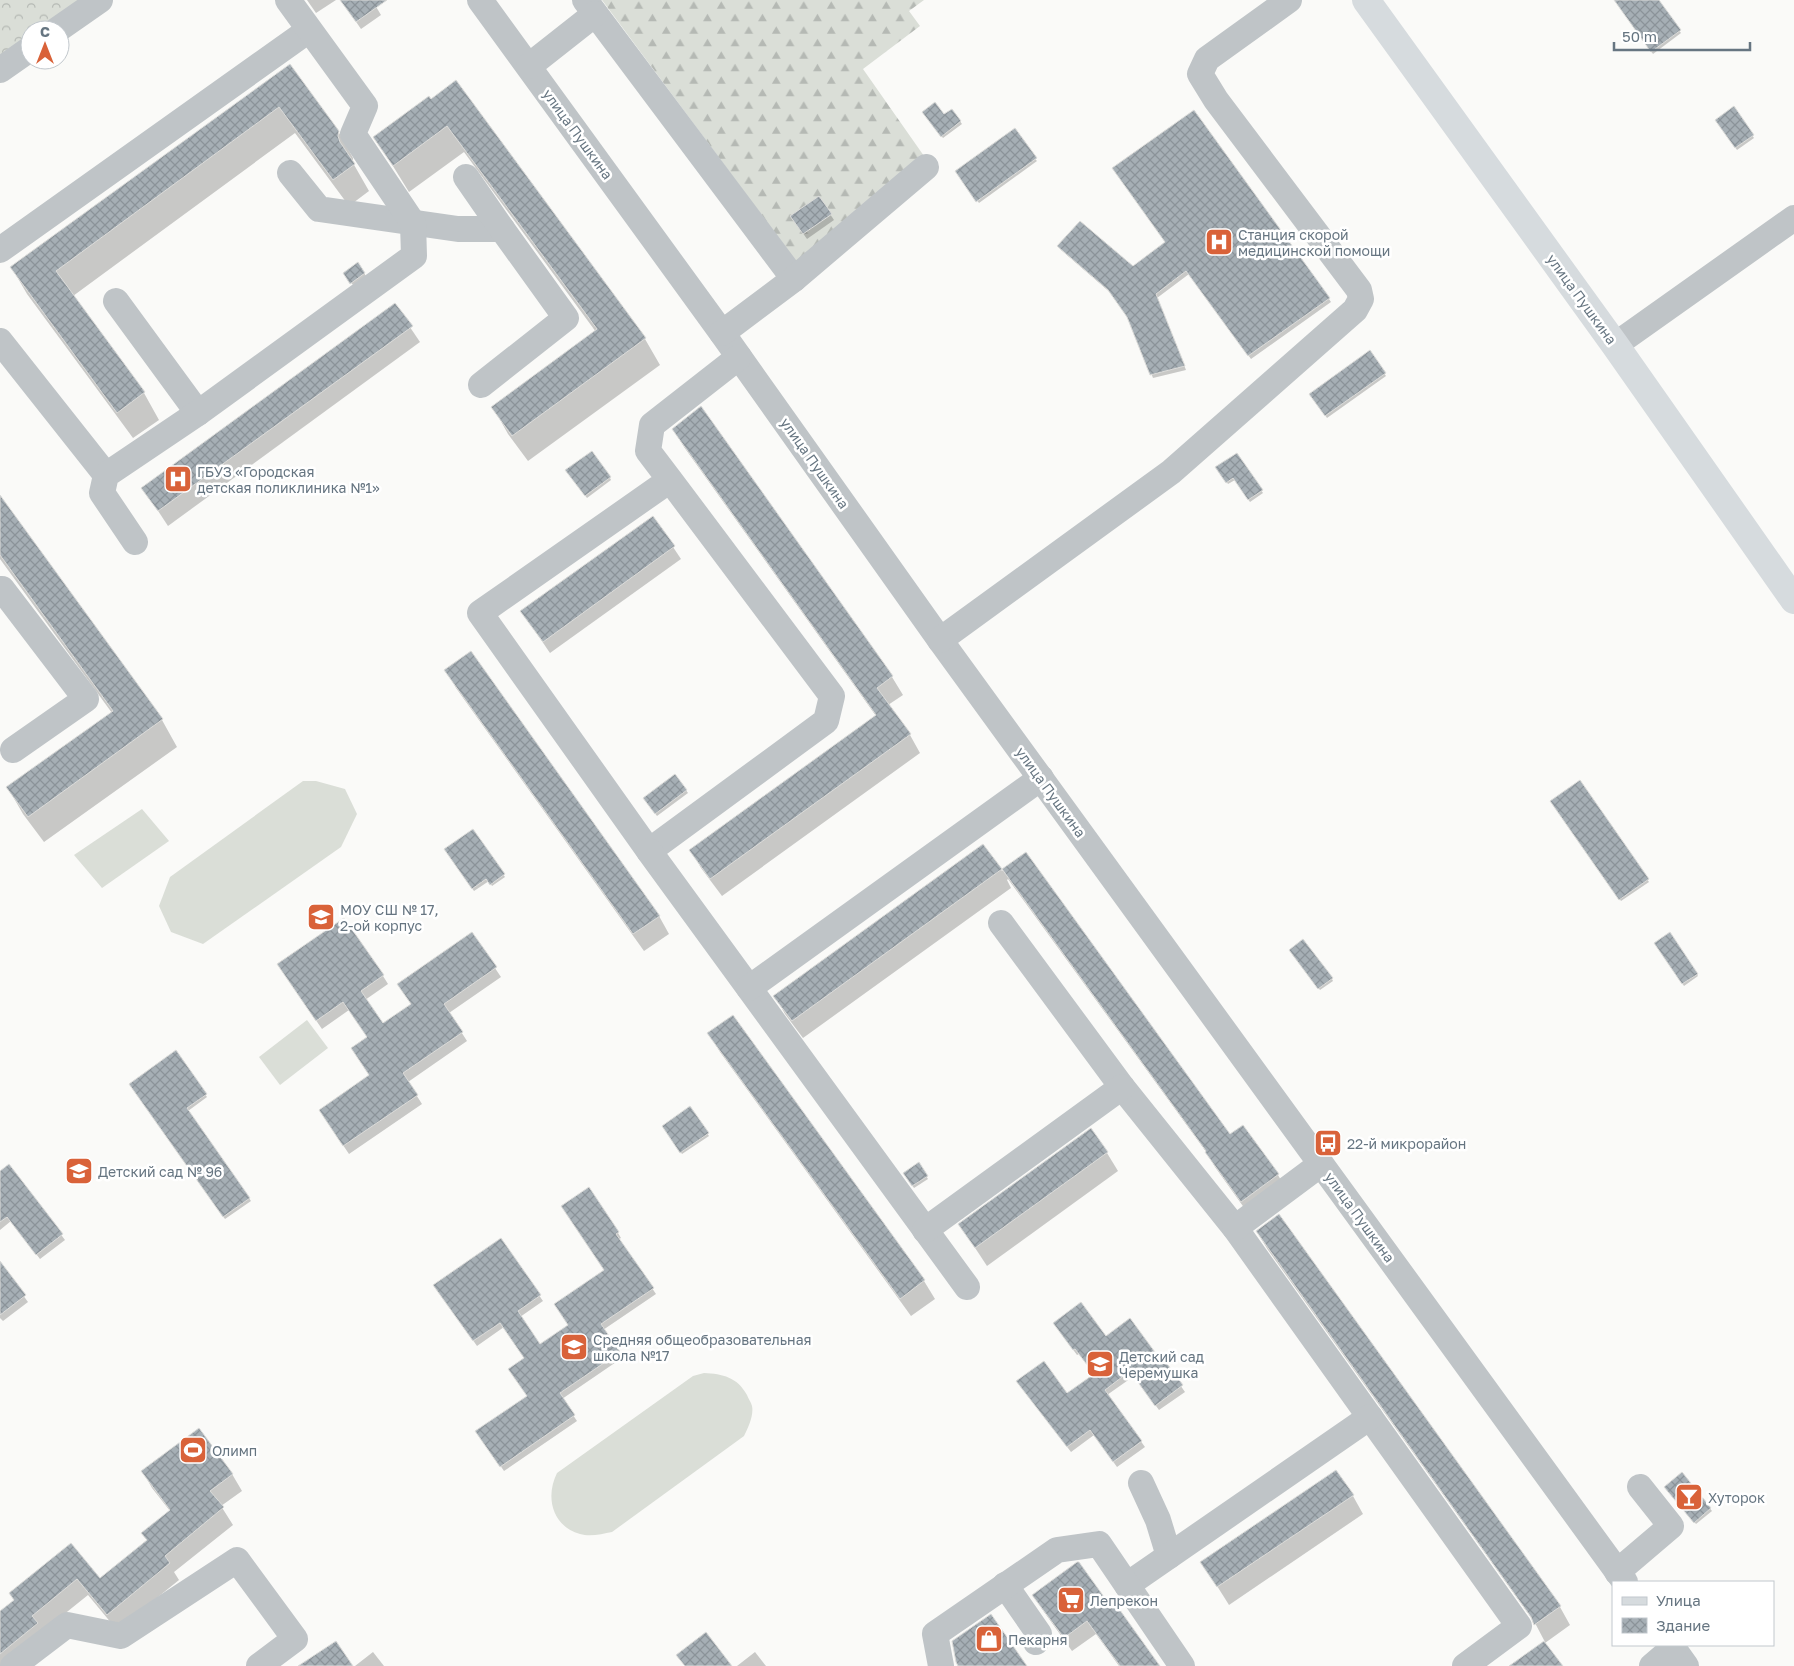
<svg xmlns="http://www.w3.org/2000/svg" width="1794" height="1666" viewBox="0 0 1794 1666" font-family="'Golos Text',sans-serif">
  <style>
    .forest { fill: url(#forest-firs) }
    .park { fill: url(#park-crowns) }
    .pitch { fill: #daded7 }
    .shadow { fill: #0003 }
    .building { fill: url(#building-cross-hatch); stroke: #dcdcda }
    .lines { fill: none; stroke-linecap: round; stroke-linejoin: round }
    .minor { stroke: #bfc4c7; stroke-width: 26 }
    .major { stroke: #d6dbde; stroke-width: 28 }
    .labels { text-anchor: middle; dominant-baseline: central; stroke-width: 5; stroke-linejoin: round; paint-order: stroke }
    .street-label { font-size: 14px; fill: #667581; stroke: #fff }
    .poi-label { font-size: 14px; fill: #667581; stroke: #fff; text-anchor: start }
  </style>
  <defs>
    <pattern id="forest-firs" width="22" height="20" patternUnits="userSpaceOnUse" patternTransform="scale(1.25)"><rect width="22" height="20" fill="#daded7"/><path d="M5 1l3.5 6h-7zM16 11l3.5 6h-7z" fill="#b5b9b4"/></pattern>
    <pattern id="park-crowns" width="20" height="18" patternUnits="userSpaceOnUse" patternTransform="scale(1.25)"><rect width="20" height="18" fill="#daded7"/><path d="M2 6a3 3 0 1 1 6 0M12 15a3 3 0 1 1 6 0" fill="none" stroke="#b5b9b4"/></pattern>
    <pattern id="building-cross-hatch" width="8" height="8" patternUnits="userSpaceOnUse" patternTransform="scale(1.25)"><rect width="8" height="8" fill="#a6afb5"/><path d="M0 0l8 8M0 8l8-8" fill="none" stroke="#8b9399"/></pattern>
  </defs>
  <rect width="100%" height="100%" fill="#fafaf8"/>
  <!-- forest -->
  <polygon class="forest" points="602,0 924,0 909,11 920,26 863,69 924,156 797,263"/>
  <!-- park -->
  <polygon class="park" points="0,0 88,0 45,30 30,30 30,41 0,62"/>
  <!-- pitch -->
  <g class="pitch">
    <polygon points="303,781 316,781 345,789 357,814 341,847 203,944 171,932 159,906 170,877"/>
    <polygon points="142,809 169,841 102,888 74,855"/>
    <polygon points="307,1020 328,1048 280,1085 259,1057"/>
    <path d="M704,1373C723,1374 737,1377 747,1395C748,1398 751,1402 752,1406C754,1415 748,1428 744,1436L612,1532C602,1534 590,1537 580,1534C552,1526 545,1497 557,1473L693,1376Z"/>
  </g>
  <!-- shadow -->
  <g class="shadow">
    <polygon points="307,0 336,0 316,13"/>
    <polygon points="341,0 372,0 381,15 361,29"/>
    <polygon points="1615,0 1657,0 1681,33 1653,54"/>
    <polygon points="289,66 338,131 353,158 353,163 369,191 349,206 295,133 73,296 144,393 159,420 133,438 27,294 12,268"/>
    <polygon points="428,98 645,339 660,365 528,461 508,434 493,407 596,332 464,152 409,192 375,137"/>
    <polygon points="1734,108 1754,138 1737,150 1717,120"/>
    <polygon points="952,110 962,124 943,138 925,115 944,116"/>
    <polygon points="1035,159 1037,161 979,203 958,174"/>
    <polygon points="830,214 834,220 807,239 795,222"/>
    <polygon points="1167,242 1329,299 1331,302 1251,359 1189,274 1157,298 1186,370 1153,378 1129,318 1112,294 1061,250 1059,246 1133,267"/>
    <polygon points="358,264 366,276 353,285 344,273"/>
    <polygon points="395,305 420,342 168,526 143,488"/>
    <polygon points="1370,352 1386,376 1327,418 1311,394"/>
    <polygon points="700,408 892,677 903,695 888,705 910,735 920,753 722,896 701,868 691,850 876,716 684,447 673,429"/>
    <polygon points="1237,454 1263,493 1250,502 1235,480 1228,484 1217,468"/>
    <polygon points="568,473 610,478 611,480 587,498"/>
    <polygon points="0,497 162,720 177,747 44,842 23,814 8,788 112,713 0,559"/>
    <polygon points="653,517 681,559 550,653 522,612"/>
    <polygon points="446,670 659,916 669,934 644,951 456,688"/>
    <polygon points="675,776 688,793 657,816 646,801"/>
    <polygon points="1580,782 1649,882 1621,901 1552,801"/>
    <polygon points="473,831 505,877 492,886 489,881 474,891 446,850"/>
    <polygon points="983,845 1002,871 1025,854 1230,1136 1243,1126 1278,1175 1286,1189 1250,1216 1215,1167 1207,1153 1008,879 1007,880 1011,888 803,1038 785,1014 775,996"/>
    <polygon points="472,934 501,977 449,1013 467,1041 408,1082 422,1104 349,1154 320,1111 371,1076 368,1038 349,1010 322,1029 278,965 383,976 388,984 365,1000 383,1025 412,1005"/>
    <polygon points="1670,934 1698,976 1684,986 1656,943"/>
    <polygon points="1291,953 1332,979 1333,981 1320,990"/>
    <polygon points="733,1016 924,1281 935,1299 911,1316 720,1052 709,1034"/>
    <polygon points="176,1052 207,1097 188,1111 251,1201 225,1219 130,1084"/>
    <polygon points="690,1108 709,1136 682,1154 663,1127"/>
    <polygon points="1107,1153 1118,1171 987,1266 960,1225"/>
    <polygon points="919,1164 928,1179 914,1188 904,1174"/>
    <polygon points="9,1165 65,1240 40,1259 11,1221 0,1230 0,1172"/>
    <polygon points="589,1189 618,1233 621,1238 619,1239 656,1294 603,1330 622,1358 562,1399 577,1421 504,1471 480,1436 528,1396 525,1358 504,1327 477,1346 438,1290 501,1240 543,1301 520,1317 540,1346 569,1325 605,1271"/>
    <polygon points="1257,1232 1560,1607 1570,1625 1545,1643 1561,1666 1511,1666 1545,1642 1535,1623 1268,1250"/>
    <polygon points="0,1264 28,1302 3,1321 0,1318"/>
    <polygon points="1058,1329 1106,1338 1159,1360 1162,1359 1185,1392 1159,1410 1134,1376 1107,1395 1145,1447 1117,1467 1094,1435 1071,1452 1021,1386 1066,1395 1095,1375 1079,1354 1077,1355"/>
    <polygon points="143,1472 232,1474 242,1491 221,1506 233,1525 174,1572 179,1580 117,1630 88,1595 42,1632 15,1666 0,1666 0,1613 15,1601 71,1545 100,1580 147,1541 143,1533 170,1511 152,1488"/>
    <polygon points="1682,1474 1712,1511 1696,1524 1667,1489"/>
    <polygon points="1353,1496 1363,1514 1229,1605 1202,1562"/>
    <polygon points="1034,1595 1112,1610 1158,1666 1119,1666 1096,1634 1072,1651 1042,1609"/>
    <polygon points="373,1652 384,1666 355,1666"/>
    <polygon points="755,1652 766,1666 737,1666"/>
  </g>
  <!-- building -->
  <g class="building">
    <polygon points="340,0 387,0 356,22"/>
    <polygon points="1614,0 1659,0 1681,30 1651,52"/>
    <polygon points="290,64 339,131 338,136 340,142 355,164 333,180 279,107 56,271 145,392 117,413 10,267"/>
    <polygon points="456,80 646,338 512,436 491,407 597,329 447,126 393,166 373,137 429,96 431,99"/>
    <polygon points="935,102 944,114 952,109 961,121 941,137 922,112"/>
    <polygon points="1734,106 1754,135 1735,148 1715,120"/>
    <polygon points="1194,110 1330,298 1248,356 1186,271 1156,294 1185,366 1150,375 1127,317 1108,290 1057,246 1080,221 1133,266 1165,242 1112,168"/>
    <polygon points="1015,128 1037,158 976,202 955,171"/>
    <polygon points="819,196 832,214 803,234 790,216"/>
    <polygon points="358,262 365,273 350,284 343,273"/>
    <polygon points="395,303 413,326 158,511 141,488"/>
    <polygon points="1370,350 1386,373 1325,416 1309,394"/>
    <polygon points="701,406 893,676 877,688 911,734 710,879 689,850 876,715 672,429"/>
    <polygon points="592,451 611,477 585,496 565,470"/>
    <polygon points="1237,453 1263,490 1248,500 1233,478 1226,483 1215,467"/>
    <polygon points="0,495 163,719 28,817 6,787 113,711 0,555"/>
    <polygon points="653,516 675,546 543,642 520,611"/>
    <polygon points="471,651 660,916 633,934 444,670"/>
    <polygon points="675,774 687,790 655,814 643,798"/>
    <polygon points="1580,780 1649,879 1619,900 1550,801"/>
    <polygon points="473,829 505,874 490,885 486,879 472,889 444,849"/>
    <polygon points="983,844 1002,869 792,1021 773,996"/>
    <polygon points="1026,852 1230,1134 1243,1125 1279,1174 1241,1202 1205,1152 1206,1151 1002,869"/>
    <polygon points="344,918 384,975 361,991 383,1023 411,1004 397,984 472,932 497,967 444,1004 463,1032 403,1073 418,1095 343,1146 319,1110 369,1075 351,1048 367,1037 343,1002 316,1021 277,964"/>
    <polygon points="1670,932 1698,974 1682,984 1654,943"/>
    <polygon points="1303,939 1333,978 1318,989 1289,950"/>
    <polygon points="733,1015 925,1280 900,1299 707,1033"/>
    <polygon points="176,1050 207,1094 187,1108 250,1198 223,1217 129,1084"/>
    <polygon points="690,1106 709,1133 680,1153 662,1126"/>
    <polygon points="1091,1128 1108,1152 975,1248 958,1224"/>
    <polygon points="919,1162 928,1176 912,1186 903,1173"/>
    <polygon points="9,1164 63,1234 36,1255 7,1217 0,1222 0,1171"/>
    <polygon points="589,1187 619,1232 616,1234 654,1288 601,1324 620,1352 560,1393 575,1415 500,1467 475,1431 527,1396 508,1369 524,1358 500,1323 473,1341 433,1285 501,1238 541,1295 518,1311 540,1344 568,1325 554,1304 604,1270 561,1206"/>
    <polygon points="1279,1214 1561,1606 1534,1625 1531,1617 1256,1231"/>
    <polygon points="0,1261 26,1295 0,1315"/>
    <polygon points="1081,1302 1106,1336 1130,1318 1160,1359 1162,1357 1183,1385 1155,1406 1130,1371 1105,1390 1142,1441 1113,1462 1090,1430 1067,1447 1016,1381 1044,1361 1067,1393 1094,1374 1075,1349 1073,1350 1053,1323"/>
    <polygon points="199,1428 233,1474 210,1491 224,1507 165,1556 170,1563 107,1615 77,1579 32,1616 38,1623 0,1654 0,1611 14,1600 9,1593 71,1543 100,1578 147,1540 141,1533 170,1510 141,1471"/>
    <polygon points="1336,1470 1354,1495 1217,1587 1200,1562"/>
    <polygon points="1682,1472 1711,1508 1694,1523 1664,1487"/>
    <polygon points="1077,1562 1079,1562 1112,1608 1117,1606 1160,1666 1120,1666 1087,1621 1064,1638 1032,1595"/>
    <polygon points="991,1614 1027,1666 958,1666 956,1662 952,1641"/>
    <polygon points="706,1632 732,1666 685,1666 676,1655"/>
    <polygon points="336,1641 353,1666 298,1666"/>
    <polygon points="1544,1641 1563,1666 1509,1666"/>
  </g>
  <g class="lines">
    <!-- minor -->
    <g class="minor">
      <polyline points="480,0 722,333 940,640 1625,1582"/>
      <polyline points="585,0 794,279"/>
      <polyline points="57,30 100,0"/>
      <polyline points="529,66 595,14"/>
      <polyline points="0,70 30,49"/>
      <polyline points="290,173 319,209 458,229 502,229"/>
      <polyline points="466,177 502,229 566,318 481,385"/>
      <polyline points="0,250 309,30"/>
      <polyline points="116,301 198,413"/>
      <polyline points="722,333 794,279 926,167"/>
      <polyline points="0,341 106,475"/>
      <polyline points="1615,345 1794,218"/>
      <polyline points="670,480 480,613 649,851 826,721 832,696 670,480 648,451 652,425 739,357"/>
      <polyline points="135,542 102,493 106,475 198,413 414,256 413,223 353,134 365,106 288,0"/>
      <polyline points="0,589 2,589 86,699 13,750"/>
      <polyline points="940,640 1171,472 1355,310 1361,299 1359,290 1216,100 1200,74 1207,59 1289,0"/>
      <polyline points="649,851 967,1287"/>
      <polyline points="1001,923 1122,1087 1235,1228 1519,1626 1465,1666"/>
      <polyline points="749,988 1041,778"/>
      <polyline points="1235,1228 1321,1164"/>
      <polyline points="925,1230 1122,1087"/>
      <polyline points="1141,1483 1158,1520 1169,1556"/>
      <polyline points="1617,1572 1671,1526 1640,1487"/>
      <polyline points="1005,1585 1039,1634 1036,1642"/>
      <polyline points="1127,1585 1370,1417"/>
      <polyline points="1671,1645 1686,1666"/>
      <polyline points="13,1666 67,1625 121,1636 237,1560 295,1639 259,1666"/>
      <polyline points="941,1666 935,1634 1057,1550 1099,1544 1182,1666"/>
      <polyline points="1652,1666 1673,1648"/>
    </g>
    <!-- major -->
    <polyline class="major" points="1366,0 1615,345 1794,600"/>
  </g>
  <!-- icons -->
  <defs>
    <g id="hospital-square" transform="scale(1.4375)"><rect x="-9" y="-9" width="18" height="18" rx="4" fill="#d96239" stroke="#fff"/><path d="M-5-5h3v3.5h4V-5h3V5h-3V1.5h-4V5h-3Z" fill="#fff"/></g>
    <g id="school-square" transform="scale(1.4375)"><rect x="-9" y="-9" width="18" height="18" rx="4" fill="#d96239" stroke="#fff"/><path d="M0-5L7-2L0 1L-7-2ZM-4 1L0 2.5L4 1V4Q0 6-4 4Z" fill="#fff"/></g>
    <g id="bus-square" transform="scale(1.4375)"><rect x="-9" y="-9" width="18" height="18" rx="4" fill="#d96239" stroke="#fff"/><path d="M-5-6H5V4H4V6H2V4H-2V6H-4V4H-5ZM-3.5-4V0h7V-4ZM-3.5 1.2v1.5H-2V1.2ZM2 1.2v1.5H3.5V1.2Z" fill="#fff"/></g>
    <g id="stadium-square" transform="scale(1.4375)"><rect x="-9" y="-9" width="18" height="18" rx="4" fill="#d96239" stroke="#fff"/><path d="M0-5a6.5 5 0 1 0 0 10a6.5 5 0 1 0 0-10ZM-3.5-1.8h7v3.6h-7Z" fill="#fff"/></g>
    <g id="bar-square" transform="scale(1.4375)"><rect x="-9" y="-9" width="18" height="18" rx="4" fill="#d96239" stroke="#fff"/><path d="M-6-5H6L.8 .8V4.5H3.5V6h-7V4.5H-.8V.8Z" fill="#fff"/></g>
    <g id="supermarket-square" transform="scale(1.4375)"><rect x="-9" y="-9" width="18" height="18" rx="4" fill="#d96239" stroke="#fff"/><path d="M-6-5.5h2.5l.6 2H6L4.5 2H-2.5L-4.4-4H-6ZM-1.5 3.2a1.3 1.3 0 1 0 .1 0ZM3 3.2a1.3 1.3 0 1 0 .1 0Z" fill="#fff"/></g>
    <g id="shop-square" transform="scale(1.4375)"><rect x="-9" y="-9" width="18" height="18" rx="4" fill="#d96239" stroke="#fff"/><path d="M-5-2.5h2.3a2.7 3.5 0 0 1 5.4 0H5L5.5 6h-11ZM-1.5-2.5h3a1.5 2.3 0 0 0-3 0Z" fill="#fff"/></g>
  </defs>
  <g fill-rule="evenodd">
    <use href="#hospital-square" x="1219" y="242"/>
    <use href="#hospital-square" x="178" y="479"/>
    <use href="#school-square" x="321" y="917"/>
    <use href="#bus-square" x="1328" y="1143"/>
    <use href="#school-square" x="79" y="1171"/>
    <use href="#school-square" x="574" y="1347"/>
    <use href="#school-square" x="1100" y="1364"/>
    <use href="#stadium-square" x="193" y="1450"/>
    <use href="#bar-square" x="1689" y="1497"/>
    <use href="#supermarket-square" x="1071" y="1600"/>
    <use href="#shop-square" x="989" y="1639"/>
  </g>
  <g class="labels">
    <!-- street labels -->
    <g class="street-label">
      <text transform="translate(578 134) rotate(54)">улица Пушкина</text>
      <text transform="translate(1582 299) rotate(54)">улица Пушкина</text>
      <text transform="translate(815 463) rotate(55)">улица Пушкина</text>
      <text transform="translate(1051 792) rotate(54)">улица Пушкина</text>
      <text transform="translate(1360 1217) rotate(54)">улица Пушкина</text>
    </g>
    <!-- poi labels -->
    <g class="poi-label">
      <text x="1238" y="234">Станция скорой<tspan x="1238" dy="16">медицинской помощи</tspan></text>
      <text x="197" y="471">ГБУЗ «Городская<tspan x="197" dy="16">детская поликлиника №1»</tspan></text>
      <text x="340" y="909">МОУ СШ № 17,<tspan x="340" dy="16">2-ой корпус</tspan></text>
      <text x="1347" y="1143">22-й микрорайон</text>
      <text x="98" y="1171">Детский сад № 96</text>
      <text x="593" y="1339">Средняя общеобразовательная<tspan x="593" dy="16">школа №17</tspan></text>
      <text x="1119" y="1356">Детский сад<tspan x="1119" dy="16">Черемушка</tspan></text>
      <text x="212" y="1450">Олимп</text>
      <text x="1708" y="1497">Хуторок</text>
      <text x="1090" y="1600">Лепрекон</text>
      <text x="1008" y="1639">Пекарня</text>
    </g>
  </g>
  <!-- legend -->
  <rect x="1612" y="1581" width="162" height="65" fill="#ffffff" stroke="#c2c8cd"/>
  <rect x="1622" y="1597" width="25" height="8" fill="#d6dbde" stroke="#c2c8cd"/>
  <text x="1656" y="1606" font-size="15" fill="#667581">Улица</text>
  <rect x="1622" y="1618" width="25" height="15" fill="url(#building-cross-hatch)" stroke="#c2c8cd"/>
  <text x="1656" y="1631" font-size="15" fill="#667581">Здание</text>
  <!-- north arrow -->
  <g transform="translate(45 45)"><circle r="24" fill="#ffffff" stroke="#c2c8cd"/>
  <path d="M0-4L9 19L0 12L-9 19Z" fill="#d96239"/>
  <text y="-8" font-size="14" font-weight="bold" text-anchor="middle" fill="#667581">С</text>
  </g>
  <!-- scale -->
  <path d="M1614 42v8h136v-8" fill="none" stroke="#667581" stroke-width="2.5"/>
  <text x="1622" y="42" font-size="15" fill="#667581" stroke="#ffffff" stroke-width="4" paint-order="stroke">50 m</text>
</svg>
